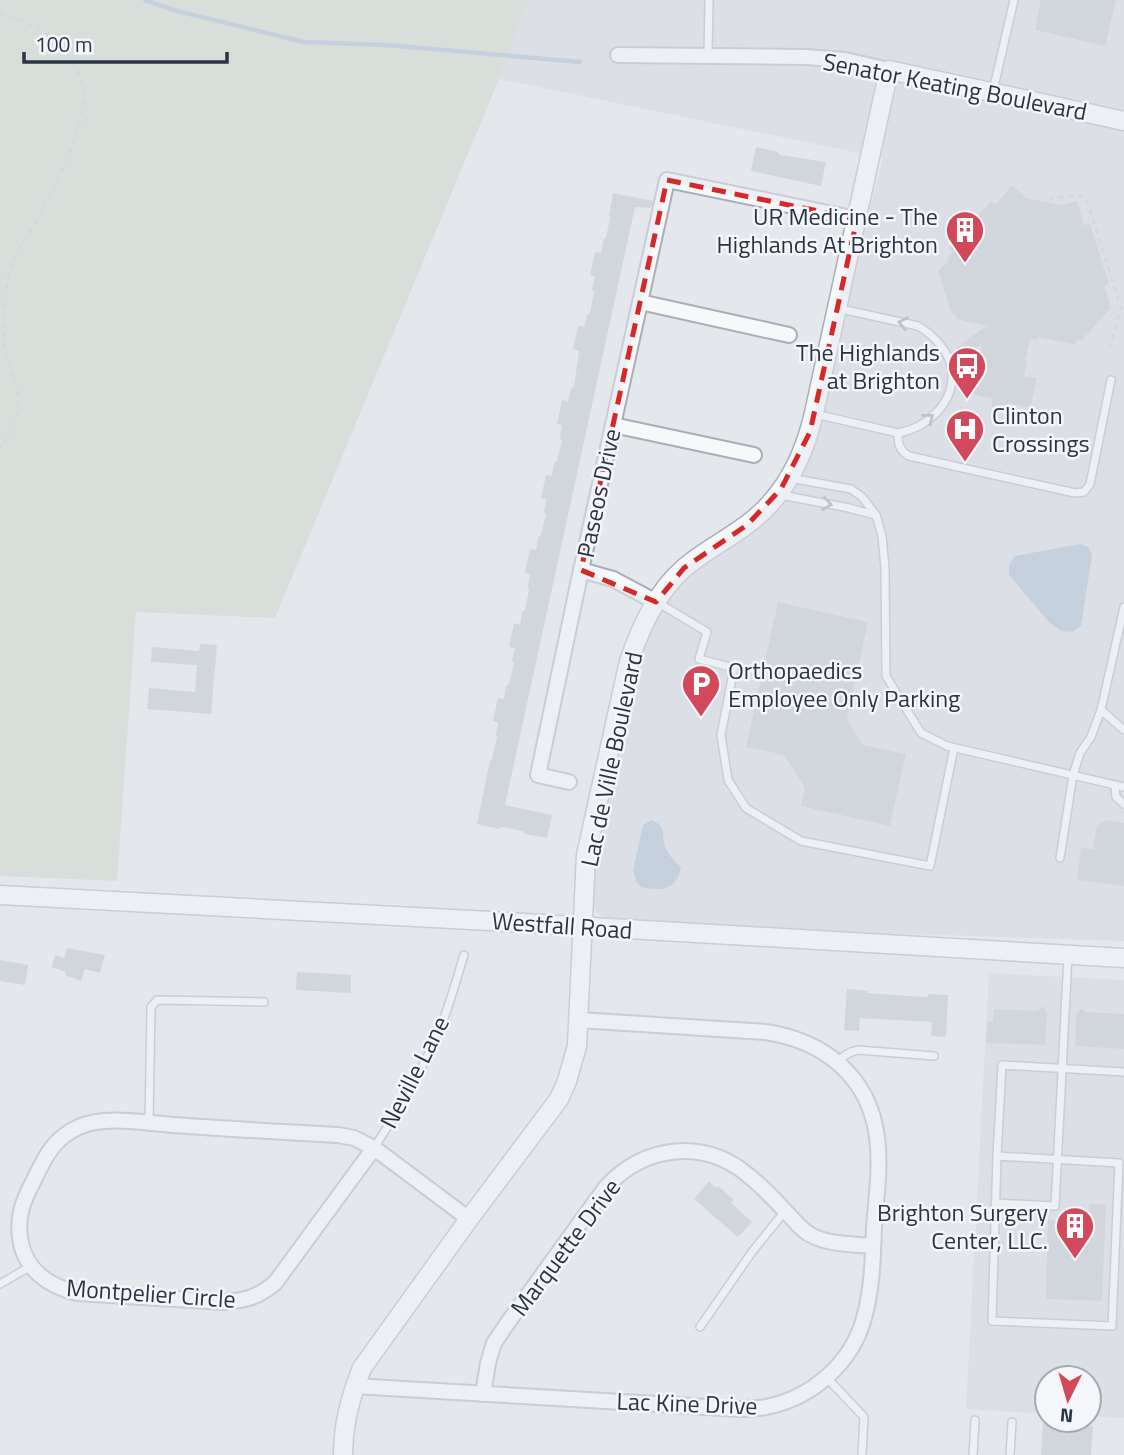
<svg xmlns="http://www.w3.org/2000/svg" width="1124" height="1455" viewBox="0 0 1124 1455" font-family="'Titillium Web',sans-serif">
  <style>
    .built { fill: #d2d6de }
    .green { fill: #c9d6c5 }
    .water { fill: #9fb4cc }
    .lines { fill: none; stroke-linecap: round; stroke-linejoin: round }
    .stream { stroke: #9fb4cc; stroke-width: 4.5 }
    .building { fill: #bbc0ca }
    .service-casing { stroke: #a9aeb7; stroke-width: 10 }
    .minor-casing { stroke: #a9aeb7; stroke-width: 18 }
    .tertiary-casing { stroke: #a9aeb7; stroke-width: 21 }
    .path { stroke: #c2c5cb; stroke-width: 2.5; stroke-dasharray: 5 5; stroke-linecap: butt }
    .service { stroke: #f7f8fa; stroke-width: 7 }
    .minor { stroke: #f7f8fa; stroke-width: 14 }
    .tertiary { stroke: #f7f8fa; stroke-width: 18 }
    .oneway { stroke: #9196a0 }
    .marked { fill: none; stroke: #d62828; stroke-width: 5; stroke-dasharray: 14 9; stroke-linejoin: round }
    .labels { text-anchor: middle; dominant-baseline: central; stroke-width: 5; stroke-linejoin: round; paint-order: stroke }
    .street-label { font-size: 24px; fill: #2b3445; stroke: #f4f6f9 }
    .poi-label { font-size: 24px; fill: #2b3445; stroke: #f4f6f9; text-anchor: end }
  </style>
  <rect width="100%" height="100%" fill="#e4e7ec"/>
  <!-- built -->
  <g class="built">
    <polygon points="529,0 1124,0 1124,941 853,932 607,920 598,914 594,908 592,900 596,855 640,655 651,627 665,603 677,588 686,577 701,565 753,530 770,517 798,477 813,449 817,440 850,288 883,158 499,79"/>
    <polygon points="989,973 1124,980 1124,1418 1089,1416 1089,1378 1047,1378 1047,1414 966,1409"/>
  </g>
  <!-- green -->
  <polygon class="green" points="0,0 529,0 499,79 275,618 136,612 117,881 0,876"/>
  <!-- water -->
  <g class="water">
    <polygon points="1080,544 1088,547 1092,555 1081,626 1072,632 1061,631 1049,622 1009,575 1009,565 1015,556"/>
    <path d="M651,820C669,827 660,836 666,849C669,856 676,862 681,867C677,891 660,891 641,887L636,881L633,870L643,825Z"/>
  </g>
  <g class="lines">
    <!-- stream -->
    <polyline class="stream" points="145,0 177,11 304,42 386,45 580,62"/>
  </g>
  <!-- building -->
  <g class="building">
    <polygon points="1041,0 1116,0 1105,46 1035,30"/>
    <polygon points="756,147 778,152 780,155 826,162 821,186 751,171"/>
    <polygon points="1012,185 1026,198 1062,205 1077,201 1084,225 1090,224 1109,284 1104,286 1111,308 1082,340 1077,340 1076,345 1038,337 1037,340 1030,339 1025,361 1027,361 1024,376 1037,378 1030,408 1008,403 1007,411 991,407 993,399 971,394 982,344 964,356 958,347 968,340 967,339 987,326 956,319 956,315 952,314 938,271 949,260 947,258 953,252 949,248 991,201 995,205"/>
    <polygon points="613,193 653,201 651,208 635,207 505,805 552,815 547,838 525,834 523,831 502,827 499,829 477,824 490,761 492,759 497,737 496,735 498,722 493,721 498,698 504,699 506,686 509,684 514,663 512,661 515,648 509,647 514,623 520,625 522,612 525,610 529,590 528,586 530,574 525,573 530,549 536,550 538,537 541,535 546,515 544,512 546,499 541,498 546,475 552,476 554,463 557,461 562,441 560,438 562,425 557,424 562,400 568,401 571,389 574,387 579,351 573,349 578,326 584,327 587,315 590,313 594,292 592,289 595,276 590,275 595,252 601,253 603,240 606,238 610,218 609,215"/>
    <polygon points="778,602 868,622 847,719 863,745 906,754 890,826 801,806 805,788 784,755 746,747"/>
    <polygon points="200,644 217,645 211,714 147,709 149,688 195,692 197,665 151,662 152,647 199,651"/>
    <polygon points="1105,820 1124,823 1124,886 1077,880 1081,848 1093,849 1097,826"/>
    <polygon points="67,948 105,955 100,973 85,969 81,981 65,975 66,972 52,967 55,955 64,958"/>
    <polygon points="0,960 28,965 25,985 0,981"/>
    <polygon points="297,972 351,975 351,993 296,990"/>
    <polygon points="847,989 867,991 867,993 908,996 928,997 928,994 948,995 946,1036 938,1037 931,1035 932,1022 860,1018 859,1031 844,1030"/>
    <polygon points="1043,1006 1047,1012 1045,1045 986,1043 987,1022 993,1022 994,1009 1037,1011"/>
    <polygon points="1082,1008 1085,1012 1124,1014 1124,1049 1075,1046 1076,1014"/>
    <polygon points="709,1181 716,1188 718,1186 734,1200 731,1203 752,1222 738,1237 694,1199"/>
    <polygon points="1089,1204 1106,1204 1102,1301 1046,1299 1048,1220 1088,1221"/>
    <polygon points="1043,1423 1093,1426 1091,1455 1041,1455"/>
  </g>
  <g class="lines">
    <!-- service casing -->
    <g class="service-casing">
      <g id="service">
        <polyline points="708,56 709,0"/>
        <polyline points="993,91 1014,0"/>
        <path d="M815,414L898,433C926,428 954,404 952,373C951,353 934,335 918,326L837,308"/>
        <path d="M898,433C898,444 899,450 909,456L1075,493L1084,492L1090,484L1111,380"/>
        <polyline points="790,478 851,489 862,497 876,515 882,536 885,568 886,676 921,733 947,746 1124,787"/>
        <polyline points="781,495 849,508 875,515"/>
        <polyline points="657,602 707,632 699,659 734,668 721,735 728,780 746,808 801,841 930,866 954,748"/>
        <polyline points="1101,710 1124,730"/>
        <polyline points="1115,786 1116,797 1124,804"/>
        <polyline points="1060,858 1073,775 1080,753 1091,737 1101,710 1124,607"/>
        <path d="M838,1062C844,1056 848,1052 858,1050L934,1056"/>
        <polyline points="149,1123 151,1007 157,1000 264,1002"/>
        <path d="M374,1148C398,1111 421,1073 438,1033C449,1008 456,981 464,955"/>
        <polygon points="997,1156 1119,1163 1112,1326 992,1321"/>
        <polyline points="997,1156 1002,1065 1124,1072"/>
        <polyline points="995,1203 1055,1206 1068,956"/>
        <polyline points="0,1284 31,1266"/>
        <polyline points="700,1327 752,1252 785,1211"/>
        <polyline points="827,1378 864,1417 862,1454"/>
        <polyline points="973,1455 975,1420"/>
        <polyline points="1010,1455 1012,1422"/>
      </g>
    </g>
    <!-- minor casing -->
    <g class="minor-casing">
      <g id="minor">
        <polyline points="618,55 806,57 845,60 889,70"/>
        <polyline points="640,302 789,335"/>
        <polyline points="613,425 754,455"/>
        <polyline points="581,570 613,579 656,602"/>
        <polyline points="569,782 538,775 581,570 667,180 857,219"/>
        <path d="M374,1148L275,1283C258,1297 247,1300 225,1302L77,1293C48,1286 24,1269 20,1238C17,1216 23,1201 33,1182C44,1159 53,1138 79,1127C105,1115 145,1123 173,1125C228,1129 283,1132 338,1135L354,1138L374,1148L469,1219"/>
        <path d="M354,1386L740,1409C748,1408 758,1409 766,1407C812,1398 852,1363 864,1318C872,1290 873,1258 874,1228C876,1198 881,1167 877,1137C869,1076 824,1041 766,1032L579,1020"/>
        <path d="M483,1394L488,1363L494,1343L509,1321L606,1187C645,1145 704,1138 749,1176C763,1187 775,1200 787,1213C795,1221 801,1230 811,1235C829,1245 853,1244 873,1246"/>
      </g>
    </g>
    <!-- tertiary casing -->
    <g class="tertiary-casing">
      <g id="tertiary">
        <path d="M0,895C375,914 749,935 1124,958"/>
        <path d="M343,1455C343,1424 350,1397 362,1368L469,1219L559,1099L567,1081L577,1046L586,855L629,661C641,627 656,593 683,569C702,552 725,541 745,526C783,499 804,457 814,413L889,70L1124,121"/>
      </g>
    </g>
    <!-- path -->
    <g class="path">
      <path d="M0,13C42,24 87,55 83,104C80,137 57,184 41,213C30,235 11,255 8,279C4,301 3,322 4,343C4,352 9,361 11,369C16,383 22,406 16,421C13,431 5,440 0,449"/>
      <polyline points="1049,200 1052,198 1080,195 1088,204 1121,308 1109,351"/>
      <polyline points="961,406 976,448"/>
    </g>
    <!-- service -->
    <use href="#service" class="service"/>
    <!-- minor -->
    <use href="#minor" class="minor"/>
    <!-- tertiary -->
    <use href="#tertiary" class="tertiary"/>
  </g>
  <!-- one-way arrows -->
  <defs><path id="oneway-chevron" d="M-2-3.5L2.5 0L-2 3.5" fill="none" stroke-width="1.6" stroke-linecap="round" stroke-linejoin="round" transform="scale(1.75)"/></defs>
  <g class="oneway">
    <use href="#oneway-chevron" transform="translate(903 323) rotate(-168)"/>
    <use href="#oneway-chevron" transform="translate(929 418) rotate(-38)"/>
    <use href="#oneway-chevron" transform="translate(827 504) rotate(10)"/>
  </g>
  <!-- marked area -->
  <path d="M0 0H1124V1455H0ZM667,180L857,219L810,432L781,489L747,525L684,568L656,602L581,570Z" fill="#e4e7ec" fill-opacity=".55" fill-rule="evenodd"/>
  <path class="marked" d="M667,180L857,219L810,432L781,489L747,525L684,568L656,602L581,570Z"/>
  <!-- icons -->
  <defs>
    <g id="building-pin" transform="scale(2.0125)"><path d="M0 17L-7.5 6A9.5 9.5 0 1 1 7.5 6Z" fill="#d1495b" stroke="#f4f6f9"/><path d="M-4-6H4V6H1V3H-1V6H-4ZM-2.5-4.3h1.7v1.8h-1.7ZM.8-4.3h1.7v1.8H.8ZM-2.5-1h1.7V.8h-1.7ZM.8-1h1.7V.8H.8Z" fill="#fff"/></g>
    <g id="bus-pin" transform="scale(2.0125)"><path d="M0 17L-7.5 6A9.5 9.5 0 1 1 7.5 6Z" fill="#d1495b" stroke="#f4f6f9"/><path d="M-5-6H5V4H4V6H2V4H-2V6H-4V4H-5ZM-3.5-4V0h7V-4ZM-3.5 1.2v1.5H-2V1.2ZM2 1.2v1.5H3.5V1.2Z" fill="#fff"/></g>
    <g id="hospital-pin" transform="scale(2.0125)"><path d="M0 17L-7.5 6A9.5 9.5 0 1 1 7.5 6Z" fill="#d1495b" stroke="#f4f6f9"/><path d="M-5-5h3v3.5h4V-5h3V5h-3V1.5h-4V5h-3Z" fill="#fff"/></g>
    <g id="parking-pin" transform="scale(2.0125)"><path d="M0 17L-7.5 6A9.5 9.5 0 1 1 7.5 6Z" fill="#d1495b" stroke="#f4f6f9"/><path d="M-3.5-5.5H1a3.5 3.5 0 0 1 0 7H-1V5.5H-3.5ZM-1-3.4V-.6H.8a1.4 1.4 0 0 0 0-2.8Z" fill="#fff"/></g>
  </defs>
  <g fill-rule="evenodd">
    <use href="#building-pin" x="965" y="230"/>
    <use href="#bus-pin" x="967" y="366"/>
    <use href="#hospital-pin" x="965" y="429"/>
    <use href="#parking-pin" x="701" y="684"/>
    <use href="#building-pin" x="1075" y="1226"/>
  </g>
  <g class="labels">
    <!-- street labels -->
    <g class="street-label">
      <text transform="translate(955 86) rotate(11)">Senator Keating Boulevard</text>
      <text transform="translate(598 493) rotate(-78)">Paseos Drive</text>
      <text transform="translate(611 759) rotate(-78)">Lac de Ville Boulevard</text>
      <text transform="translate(562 925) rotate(4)">Westfall Road</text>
      <text transform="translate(414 1072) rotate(-63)">Neville Lane</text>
      <text transform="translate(565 1247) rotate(-53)">Marquette Drive</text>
      <text transform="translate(151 1293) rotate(4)">Montpelier Circle</text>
      <text transform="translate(687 1403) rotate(2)">Lac Kine Drive</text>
    </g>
    <!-- poi labels -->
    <g class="poi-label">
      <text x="938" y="216">UR Medicine - The<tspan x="938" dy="28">Highlands At Brighton</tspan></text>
      <text x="940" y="352">The Highlands<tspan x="940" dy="28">at Brighton</tspan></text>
      <text x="992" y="415" text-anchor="start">Clinton<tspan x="992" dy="28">Crossings</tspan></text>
      <text x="728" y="670" text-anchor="start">Orthopaedics<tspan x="728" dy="28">Employee Only Parking</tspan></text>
      <text x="1048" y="1212">Brighton Surgery<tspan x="1048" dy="28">Center, LLC.</tspan></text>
    </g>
  </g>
  <!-- north arrow -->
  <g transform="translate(1068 1399) rotate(185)"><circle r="33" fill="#f4f6f9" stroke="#a4a8b1" stroke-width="2"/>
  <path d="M0-5L12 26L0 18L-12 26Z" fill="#d1495b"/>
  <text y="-10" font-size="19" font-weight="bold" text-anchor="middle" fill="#2b3445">N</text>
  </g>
  <!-- scale -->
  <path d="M24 52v10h203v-10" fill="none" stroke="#2b3445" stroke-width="3.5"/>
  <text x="35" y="52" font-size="21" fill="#2b3445" stroke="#f4f6f9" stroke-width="5" paint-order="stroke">100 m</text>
</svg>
